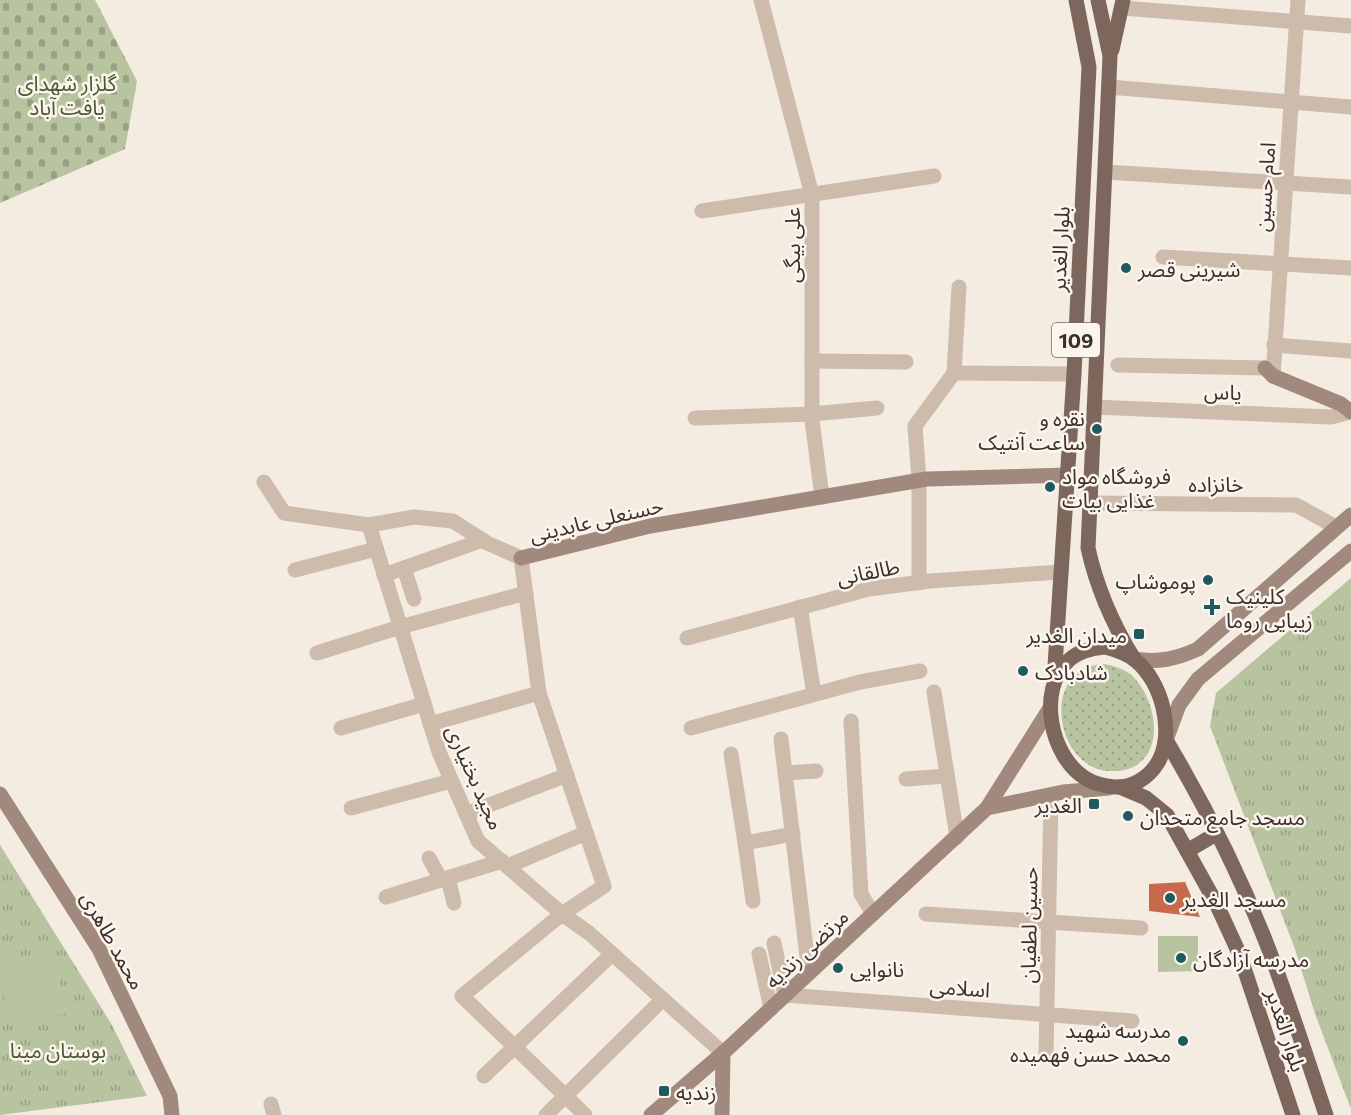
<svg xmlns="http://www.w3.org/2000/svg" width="1351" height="1115" viewBox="0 0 1351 1115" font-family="Commissioner,'Noto Sans Arabic',sans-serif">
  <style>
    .grass { fill: url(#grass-dots) }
    .cemetery { fill: url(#cemetery-stones) }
    .park { fill: url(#park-tufts) }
    .pitch { fill: #b8c4a0 }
    .building { fill: #c8694b }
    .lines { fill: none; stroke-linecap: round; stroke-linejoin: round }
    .street { stroke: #cdbbac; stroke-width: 15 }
    .secondary { stroke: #a18a7d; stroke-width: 15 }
    .primary { stroke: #7d675c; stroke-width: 15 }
    .poi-dot { fill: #1f5a5e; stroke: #fbf5ee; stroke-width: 2 }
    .labels { text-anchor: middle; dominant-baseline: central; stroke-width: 5; stroke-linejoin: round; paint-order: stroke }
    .shield { fill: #fbf5ee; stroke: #756b66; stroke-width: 1.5 }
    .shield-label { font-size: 20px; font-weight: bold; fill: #3b302b }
    .park-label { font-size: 21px; fill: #4a5a2e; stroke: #fbf5ee }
    .street-label { font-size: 21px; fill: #3b302b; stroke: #fbf5ee }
    .poi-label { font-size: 21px; fill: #3b302b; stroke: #fbf5ee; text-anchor: start }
  </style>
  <defs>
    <pattern id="grass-dots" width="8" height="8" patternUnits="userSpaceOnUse" patternTransform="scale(1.5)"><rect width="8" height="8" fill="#b8c4a0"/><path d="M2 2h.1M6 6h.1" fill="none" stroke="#97a083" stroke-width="1.8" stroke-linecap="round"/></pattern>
    <pattern id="cemetery-stones" width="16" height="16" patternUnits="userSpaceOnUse" patternTransform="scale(1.5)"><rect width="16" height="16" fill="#b8c4a0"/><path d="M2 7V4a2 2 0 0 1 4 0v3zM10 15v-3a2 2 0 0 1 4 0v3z" fill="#97a083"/></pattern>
    <pattern id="park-tufts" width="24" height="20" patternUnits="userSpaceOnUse" patternTransform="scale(1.5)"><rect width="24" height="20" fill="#b8c4a0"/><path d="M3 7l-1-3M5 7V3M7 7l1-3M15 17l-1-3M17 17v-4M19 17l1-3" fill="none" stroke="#97a083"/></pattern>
  </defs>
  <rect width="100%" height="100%" fill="#f4ebe1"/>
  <!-- grass -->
  <path class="grass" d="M1104,664C1113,666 1122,668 1130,674C1154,694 1167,747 1135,766C1128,770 1121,771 1113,771C1057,774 1036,668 1104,664Z"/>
  <!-- cemetery -->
  <polygon class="cemetery" points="0,0 95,0 137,81 125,149 0,203"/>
  <!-- park -->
  <g class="park">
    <polygon points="1351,578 1351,1109 1315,1014 1295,949 1210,726 1216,693"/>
    <polygon points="0,845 112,1025 147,1096 0,1115"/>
  </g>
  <!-- pitch -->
  <g class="pitch">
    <polygon points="1158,936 1198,936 1198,971 1158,972"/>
    <polygon points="48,953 71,1012 11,1025 0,982 0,963"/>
  </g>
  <!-- building -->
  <polygon class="building" points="1185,882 1200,917 1149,911 1149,884"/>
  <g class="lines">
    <!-- street -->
    <g class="street">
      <polyline points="761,0 812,195 812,420 822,497"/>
      <polyline points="1122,8 1351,26"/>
      <polyline points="1109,87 1351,107"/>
      <polyline points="1105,172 1351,187"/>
      <polyline points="702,211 934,176"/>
      <polyline points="1163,257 1351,268"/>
      <polyline points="1274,345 1351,351"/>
      <polyline points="812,361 906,362"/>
      <polyline points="1118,365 1265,368"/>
      <polyline points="954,373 1074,374"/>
      <polyline points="1273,376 1298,0"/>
      <polyline points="1094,407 1331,417 1350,412"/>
      <polyline points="695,418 812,414 877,408"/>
      <polyline points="264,482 284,513 369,525 414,517 453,521 487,543 521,558 539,693 604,886 562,914 462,996 585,1115"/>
      <polyline points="1090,503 1296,505 1336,527"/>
      <polyline points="369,525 439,752 478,841 562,914 589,933 723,1053"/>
      <polyline points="404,568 414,599"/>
      <polyline points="295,570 376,549"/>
      <polyline points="384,575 483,540"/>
      <polyline points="919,583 919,480 915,426 954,373 959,287"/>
      <polyline points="800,607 814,694"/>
      <polyline points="687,638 869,589 930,581 1061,572"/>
      <polyline points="317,653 400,627 526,593"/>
      <polyline points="934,692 957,837"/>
      <polyline points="851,721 861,894 873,914"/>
      <polyline points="430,724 539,693"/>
      <polyline points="341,728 424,704"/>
      <polyline points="691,728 860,682 920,671"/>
      <polyline points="781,739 809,973"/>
      <polyline points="731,754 745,843 793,834"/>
      <polyline points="785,773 816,771"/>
      <polyline points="906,779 947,776"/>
      <polyline points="351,808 451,781"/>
      <polyline points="466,814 567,775"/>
      <polyline points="745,843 753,901"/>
      <polyline points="429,858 441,880"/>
      <polyline points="508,866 586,833"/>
      <polyline points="448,878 454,903"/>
      <polyline points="386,897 502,861"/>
      <polyline points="926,914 1141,928"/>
      <polyline points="774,943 785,995 1132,1021"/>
      <polyline points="759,954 771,1009"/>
      <polyline points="1046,1056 1051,795"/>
      <polyline points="484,1076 612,954"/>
      <polyline points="271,1104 274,1115"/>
      <polyline points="546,1115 656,1006"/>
    </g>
    <!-- secondary -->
    <g class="secondary">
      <polyline points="1265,368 1273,376 1341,404 1351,412"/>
      <polyline points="521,558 650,526 927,479 1068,475"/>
      <path d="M1134,659C1158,663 1176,659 1198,649L1351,515"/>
      <polyline points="1166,740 1179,705 1198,679 1351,551"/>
      <polyline points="0,794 99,949 170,1096 172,1115"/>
      <polyline points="987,808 1063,792 1109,788"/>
      <polyline points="651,1115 723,1053 987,808 1050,708"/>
      <polyline points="722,1115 723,1053"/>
    </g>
    <!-- primary -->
    <g class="primary">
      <path d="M1098,0L1110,56L1088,548C1097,589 1112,623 1134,659"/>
      <polyline points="1112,50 1123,0"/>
      <path d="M1106,647C1116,650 1127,653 1135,660C1162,681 1176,734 1157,764C1148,778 1132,788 1115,787C1104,786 1094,784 1085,778C1050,756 1037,690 1068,661C1078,651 1092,648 1106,647Z"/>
      <polyline points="1054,681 1074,374 1089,67 1076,0"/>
      <path d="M1166,740C1203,802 1237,869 1264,937C1287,995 1306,1056 1326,1115"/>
      <polyline points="1120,787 1146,798 1167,815 1216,903 1239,953 1293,1115"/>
      <polyline points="1187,851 1216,834"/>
    </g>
  </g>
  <!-- markers -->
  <g class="poi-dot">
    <circle cx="1126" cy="268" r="6"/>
    <circle cx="1097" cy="429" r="6"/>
    <circle cx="1050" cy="487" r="6"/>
    <circle cx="1208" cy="580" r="6"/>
    <path d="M1209 598h6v6h6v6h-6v6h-6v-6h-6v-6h6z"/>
    <rect x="1133" y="628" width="12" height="12" rx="3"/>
    <circle cx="1023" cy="671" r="6"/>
    <rect x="1088" y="798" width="12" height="12" rx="3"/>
    <circle cx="1128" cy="816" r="6"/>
    <circle cx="1170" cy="898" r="6"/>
    <circle cx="1181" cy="958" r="6"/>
    <circle cx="838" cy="968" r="6"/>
    <circle cx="1183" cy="1041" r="6"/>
    <rect x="658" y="1085" width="12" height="12" rx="3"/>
  </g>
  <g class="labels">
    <!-- shield labels -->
    <rect class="shield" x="1052" y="323" width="48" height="34" rx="4.5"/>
    <g class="shield-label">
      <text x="1076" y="340">109</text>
    </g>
    <!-- park labels -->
    <g class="park-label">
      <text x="67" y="82">گلزار شهدای<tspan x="67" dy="24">یافت آباد</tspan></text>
      <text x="58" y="1049">بوستان مینا</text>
    </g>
    <!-- street labels -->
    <g class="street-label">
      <text transform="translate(1264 187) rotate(-86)">امام حسین</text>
      <text transform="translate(791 245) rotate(-90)">علی بیگی</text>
      <text transform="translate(1059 249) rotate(-87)">بلوار الغدیر</text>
      <text transform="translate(1223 391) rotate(2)">یاس</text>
      <text x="1216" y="483">خانزاده</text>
      <text transform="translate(596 519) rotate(-13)">حسنعلی عابدینی</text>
      <text transform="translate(868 571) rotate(-11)">طالقانی</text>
      <text transform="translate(476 777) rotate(66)">مجید بختیاری</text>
      <text transform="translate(1028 925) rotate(-89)">حسین لطفیان</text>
      <text transform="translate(114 940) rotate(61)">محمد طاهری</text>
      <text transform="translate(806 948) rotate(-43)">مرتضی زندیه</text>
      <text transform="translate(960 987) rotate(4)">اسلامی</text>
      <text transform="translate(1287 1030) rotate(72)">بلوار الغدیر</text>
    </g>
    <!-- poi labels -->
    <g class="poi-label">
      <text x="1138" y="268">شیرینی قصر</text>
      <text x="1085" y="417" text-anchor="end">نقره و<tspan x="1085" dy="24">ساعت آنتیک</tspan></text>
      <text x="1062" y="475">فروشگاه مواد<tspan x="1062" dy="24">غذایی بیات</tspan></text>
      <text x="1196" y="580" text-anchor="end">پوموشاپ</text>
      <text x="1226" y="595">کلینیک<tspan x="1226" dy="24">زیبایی روما</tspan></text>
      <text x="1127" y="634" text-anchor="end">میدان الغدیر</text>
      <text x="1035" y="671">شادبادک</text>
      <text x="1082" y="804" text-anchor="end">الغدیر</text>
      <text x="1140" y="816">مسجد جامع متحدان</text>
      <text x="1182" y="898">مسجد الغدیر</text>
      <text x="1193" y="958">مدرسه آزادگان</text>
      <text x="850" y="968">نانوایی</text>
      <text x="1171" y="1029" text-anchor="end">مدرسه شهید<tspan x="1171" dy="24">محمد حسن فهمیده</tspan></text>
      <text x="676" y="1091">زندیه</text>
    </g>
  </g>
</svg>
